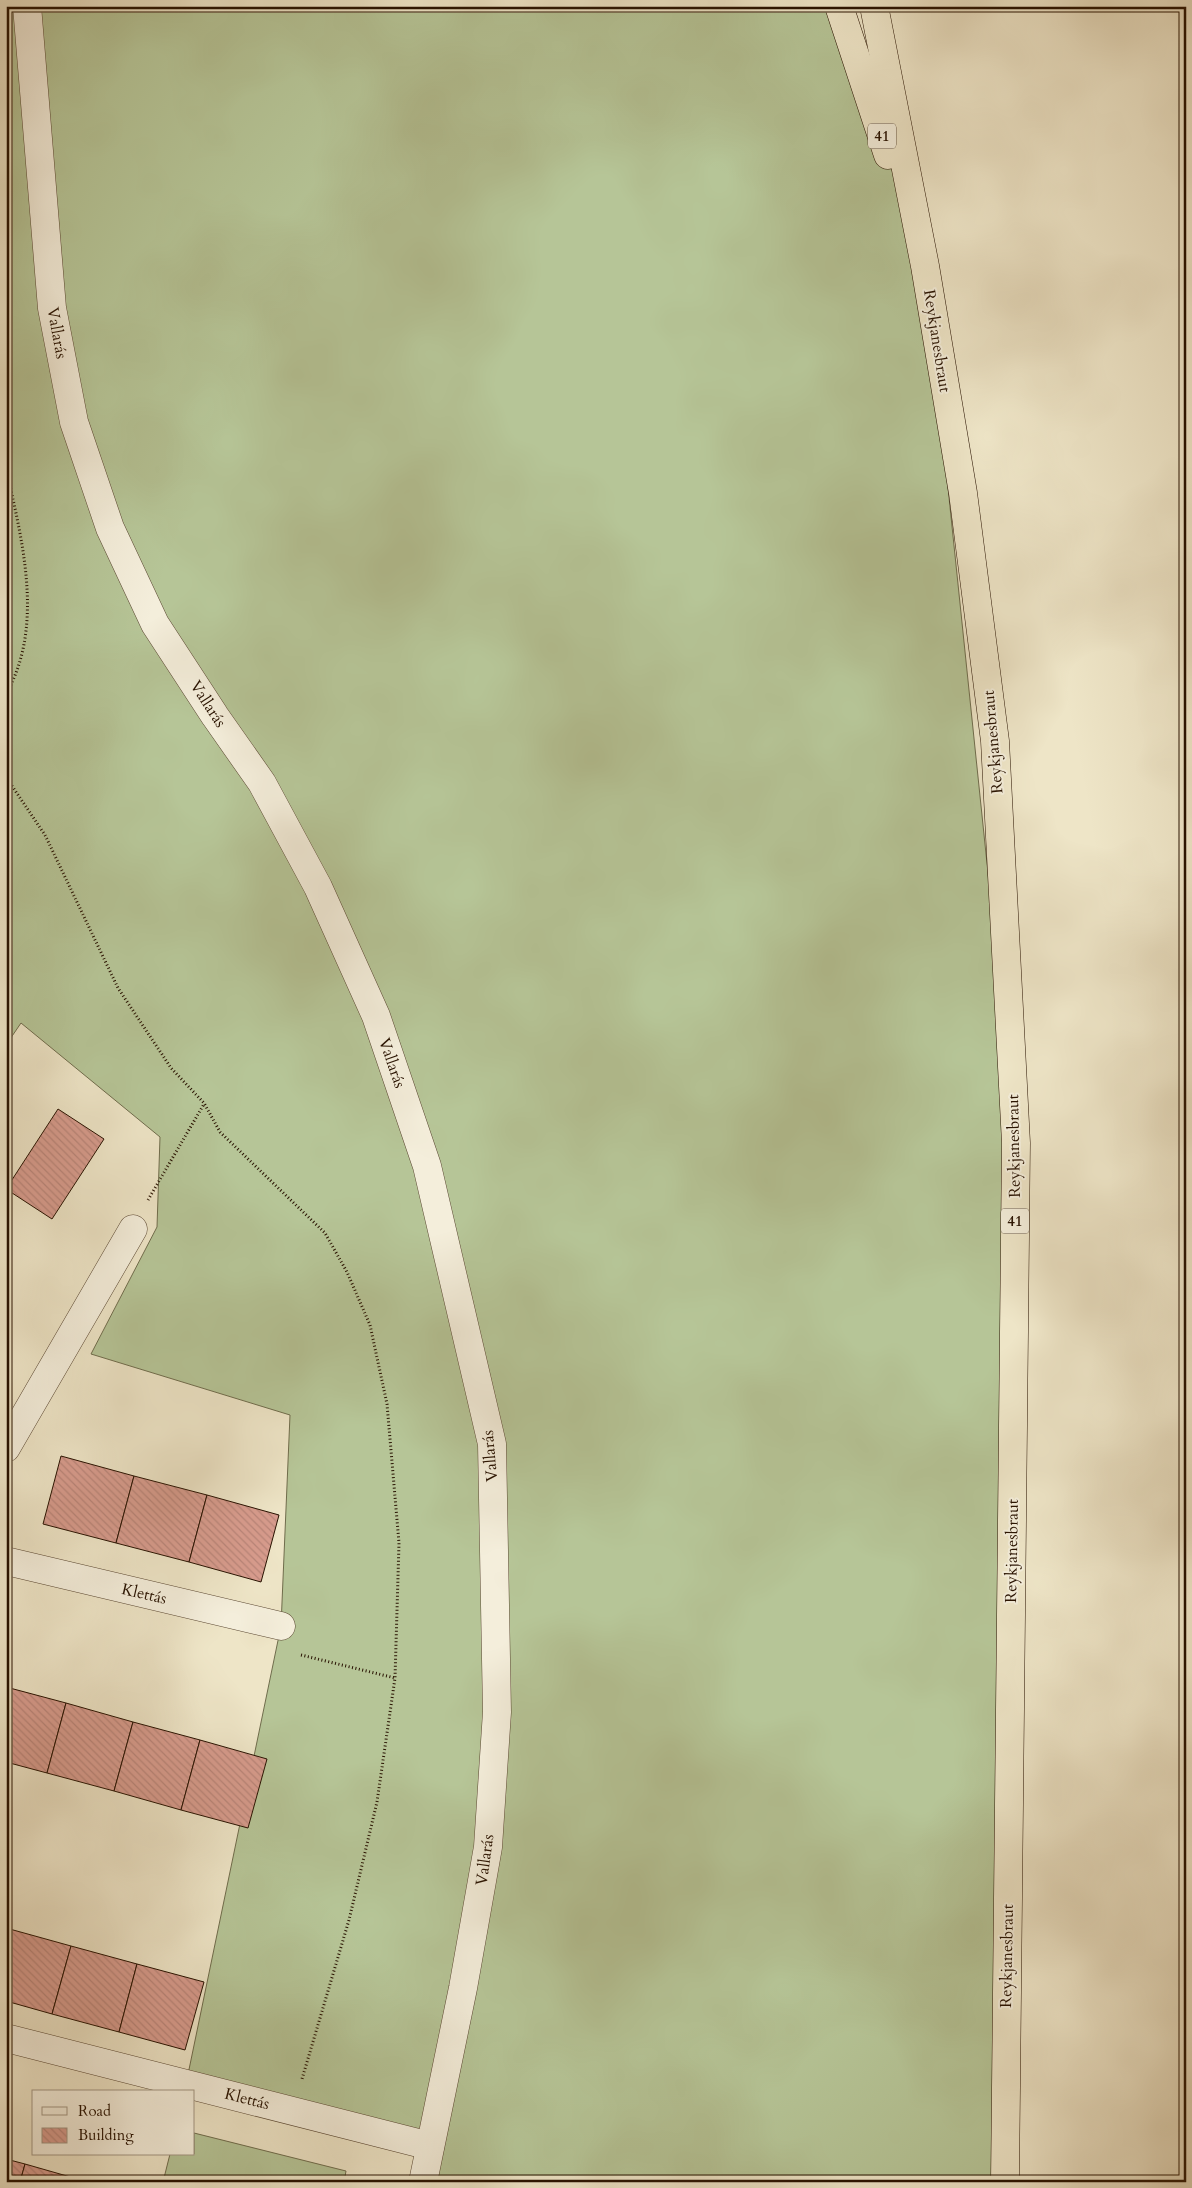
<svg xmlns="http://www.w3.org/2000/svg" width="1192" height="2188" viewBox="0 0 1192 2188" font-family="Cardo,serif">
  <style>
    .grass { fill: #b6c597; stroke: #6f6c4c }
    .building { fill: url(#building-back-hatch); stroke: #281200 }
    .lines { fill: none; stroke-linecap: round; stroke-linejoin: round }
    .street-casing { stroke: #5a4732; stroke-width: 29 }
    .highway-casing { stroke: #281200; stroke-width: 29 }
    .path { stroke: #281200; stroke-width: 3; stroke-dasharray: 1 2.5; stroke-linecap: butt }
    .street { stroke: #f4eedb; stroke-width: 28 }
    .highway { stroke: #eee5c7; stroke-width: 28 }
    .labels { text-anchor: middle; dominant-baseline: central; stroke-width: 4; stroke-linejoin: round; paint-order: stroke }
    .shield { fill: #f4eedb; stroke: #655442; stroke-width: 1 }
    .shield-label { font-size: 15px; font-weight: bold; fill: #281200 }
    .street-label { font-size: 16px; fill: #281200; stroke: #f4eedb }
  </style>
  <defs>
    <pattern id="building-back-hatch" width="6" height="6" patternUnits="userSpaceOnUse" patternTransform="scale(1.25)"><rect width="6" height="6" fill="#d89c8e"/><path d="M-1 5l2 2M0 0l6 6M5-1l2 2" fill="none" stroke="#b98579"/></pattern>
  </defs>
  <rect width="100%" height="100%" fill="#eee5c7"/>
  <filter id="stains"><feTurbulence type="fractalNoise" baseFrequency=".004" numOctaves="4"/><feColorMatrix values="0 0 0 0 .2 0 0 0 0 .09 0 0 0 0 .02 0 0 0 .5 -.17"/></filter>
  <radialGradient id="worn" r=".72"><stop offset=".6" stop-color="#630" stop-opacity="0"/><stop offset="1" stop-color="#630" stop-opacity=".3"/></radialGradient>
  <!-- grass -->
  <g class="grass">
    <polygon points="6,6 836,6 925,266 1016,1143 1013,2182 424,2182 430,2146 186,2084 281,1626 290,1415 91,1354 157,1227 160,1137 21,1023 6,1045"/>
    <polygon points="194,2133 346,2171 344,2182 163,2182 170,2154 194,2154"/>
  </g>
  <!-- building -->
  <g class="building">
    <polygon points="58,1109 104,1139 52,1219 6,1189"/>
    <polygon points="61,1456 134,1476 116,1543 43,1524"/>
    <polygon points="134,1476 207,1495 189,1562 116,1543"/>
    <polygon points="207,1495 279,1515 261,1582 189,1562"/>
    <polygon points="6,1687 66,1703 47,1773 6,1762"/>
    <polygon points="66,1703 133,1722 114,1791 47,1773"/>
    <polygon points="133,1722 200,1740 181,1810 114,1791"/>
    <polygon points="200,1740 267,1759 248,1828 181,1810"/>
    <polygon points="6,1928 71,1946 52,2014 6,2001"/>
    <polygon points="71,1946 137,1964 119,2032 52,2014"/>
    <polygon points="137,1964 204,1982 185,2050 119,2032"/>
    <polygon points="6,2159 25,2164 20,2182 6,2182"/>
    <polygon points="25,2164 88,2182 20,2182"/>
  </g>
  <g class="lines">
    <!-- street casing -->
    <g class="street-casing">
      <g id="street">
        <polyline points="27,6 52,308 74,422 110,528 155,624 215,716 262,783 318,887 376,1016 427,1166 492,1444 497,1712 488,1847 463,1988 423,2182"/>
        <polyline points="6,1448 133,1229"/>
        <polyline points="6,1561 281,1626"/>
        <polyline points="6,2038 430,2146"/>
      </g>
    </g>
    <!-- highway casing -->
    <g class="highway-casing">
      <g id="highway">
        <polyline points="839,6 888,155"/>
        <polyline points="874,6 925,266 963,493 995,741 1016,1143 1005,2182"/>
      </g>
    </g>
    <!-- path -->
    <g class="path">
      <path d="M6,468C22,540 45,626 6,694"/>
      <polyline points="6,777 45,835 118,988 171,1068 204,1103 220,1132 325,1233 347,1272 370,1325 387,1404 399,1543 395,1678 377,1802 349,1920 302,2079"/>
      <polyline points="148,1200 204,1104"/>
      <polyline points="301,1655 395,1678"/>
    </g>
    <!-- street -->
    <use href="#street" class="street"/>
    <!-- highway -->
    <use href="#highway" class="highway"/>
  </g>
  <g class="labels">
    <!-- shield labels -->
    <g class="shield">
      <rect x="868" y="123.5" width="28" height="25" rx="4"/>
      <rect x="1001" y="1208.5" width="28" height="25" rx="4"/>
    </g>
    <g class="shield-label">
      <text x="882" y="136">41</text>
      <text x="1015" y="1221">41</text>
    </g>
    <!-- street labels -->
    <g class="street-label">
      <text transform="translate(57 333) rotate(80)">Vallarás</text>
      <text transform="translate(937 341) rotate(81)">Reykjanesbraut</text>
      <text transform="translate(208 704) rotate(57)">Vallarás</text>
      <text transform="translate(993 742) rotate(-95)">Reykjanesbraut</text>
      <text transform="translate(392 1063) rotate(71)">Vallarás</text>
      <text transform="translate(1014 1146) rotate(-91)">Reykjanesbraut</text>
      <text transform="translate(490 1456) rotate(-95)">Vallarás</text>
      <text transform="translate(1012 1551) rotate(-89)">Reykjanesbraut</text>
      <text transform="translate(144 1594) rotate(13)">Klettás</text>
      <text transform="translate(485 1860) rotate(-82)">Vallarás</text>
      <text transform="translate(1007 1956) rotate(-89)">Reykjanesbraut</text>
      <text transform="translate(247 2099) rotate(14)">Klettás</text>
    </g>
  </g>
  <!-- margin -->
  <rect width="1192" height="2188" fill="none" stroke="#eee5c7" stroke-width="25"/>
  <rect x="8" y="8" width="1177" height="2173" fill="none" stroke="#281200" stroke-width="2.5"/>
  <rect x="12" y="12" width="1167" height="2163" fill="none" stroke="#281200"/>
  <!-- legend -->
  <rect x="32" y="2090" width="162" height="65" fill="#f4eedb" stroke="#a29683"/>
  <rect x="42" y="2107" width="25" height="8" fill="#f4eedb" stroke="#a29683"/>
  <text x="78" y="2116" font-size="15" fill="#281200">Road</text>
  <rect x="42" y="2128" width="25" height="15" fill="url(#building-back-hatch)" stroke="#a29683"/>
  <text x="78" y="2140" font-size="15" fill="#281200">Building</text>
  <rect width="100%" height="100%" filter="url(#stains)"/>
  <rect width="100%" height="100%" fill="url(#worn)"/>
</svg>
